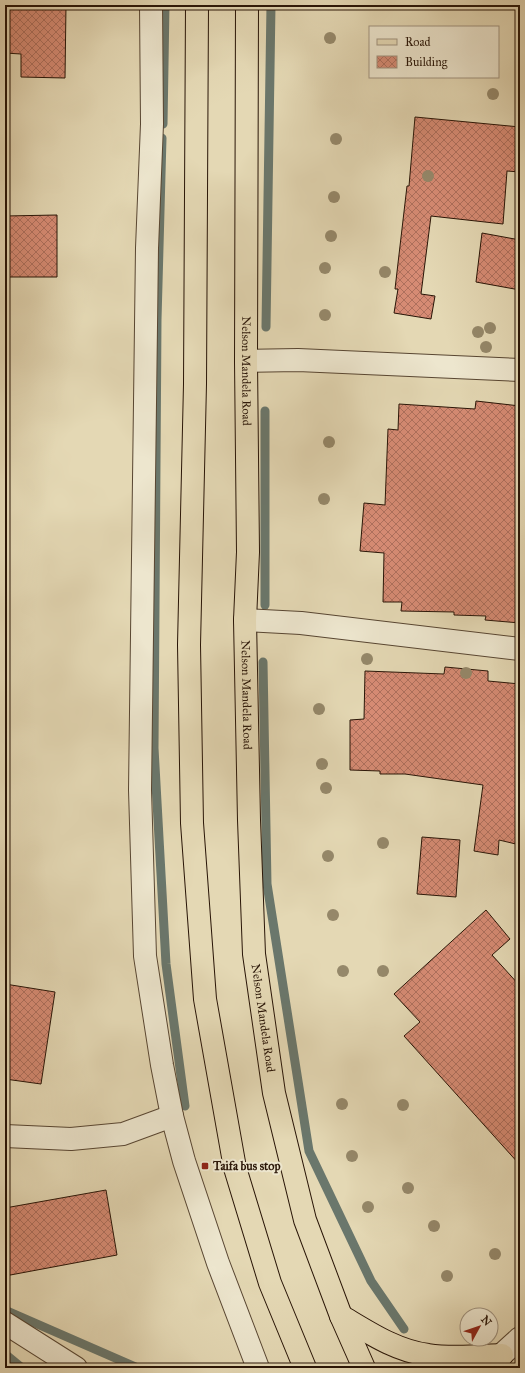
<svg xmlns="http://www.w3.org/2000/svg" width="525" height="1373" viewBox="0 0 525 1373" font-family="'IM FELL Great Primer',serif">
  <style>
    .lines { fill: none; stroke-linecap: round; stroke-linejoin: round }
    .stream { stroke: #6a776c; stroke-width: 9 }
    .building { fill: url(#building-cross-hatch); stroke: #291507 }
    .minor-casing { stroke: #584632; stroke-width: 24 }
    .major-casing { stroke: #291507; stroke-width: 24 }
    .minor { stroke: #ede6ce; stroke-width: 22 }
    .major { stroke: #e4d8b4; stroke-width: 22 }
    .tree { fill: #95886a }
    .poi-dot { fill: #8f2418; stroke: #ede6ce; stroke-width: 1.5 }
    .labels { text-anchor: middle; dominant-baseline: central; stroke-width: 4; stroke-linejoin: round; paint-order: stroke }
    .street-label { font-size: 12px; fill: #291507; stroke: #ede6ce }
    .poi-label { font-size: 12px; font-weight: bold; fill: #291507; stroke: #ede6ce; text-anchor: start }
  </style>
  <defs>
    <pattern id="building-cross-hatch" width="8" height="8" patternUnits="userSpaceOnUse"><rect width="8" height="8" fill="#d68b74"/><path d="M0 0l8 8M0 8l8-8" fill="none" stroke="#ae705d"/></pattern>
  </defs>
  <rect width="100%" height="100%" fill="#e4d8b4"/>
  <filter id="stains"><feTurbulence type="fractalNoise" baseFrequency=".005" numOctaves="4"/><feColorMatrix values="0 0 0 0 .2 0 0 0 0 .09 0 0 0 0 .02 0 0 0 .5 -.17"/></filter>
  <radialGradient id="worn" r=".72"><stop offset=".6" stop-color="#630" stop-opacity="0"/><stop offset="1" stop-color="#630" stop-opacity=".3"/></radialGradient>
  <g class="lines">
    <!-- stream -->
    <g class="stream">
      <polyline points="163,124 165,5"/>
      <polyline points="162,138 157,320 154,748 166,964 185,1106"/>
      <polyline points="266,327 271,5"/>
      <polyline points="265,605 265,411"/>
      <polyline points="263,662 267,884 309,1151 371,1281 404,1329"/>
      <polyline points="5,1310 138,1368"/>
      <polyline points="5,1354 22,1368"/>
    </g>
  </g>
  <!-- building -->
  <g class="building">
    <polygon points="5,5 66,5 65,78 21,77 21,54 5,53"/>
    <polygon points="415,117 520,127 520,172 507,171 503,224 431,216 421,294 435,296 431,319 394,313 398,289 395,289 407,186 409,186"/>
    <polygon points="57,215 57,277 5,277 5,216"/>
    <polygon points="482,233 520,240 520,290 476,282"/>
    <polygon points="476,401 520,406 520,623 485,620 486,616 454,615 454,612 401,611 402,602 383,602 384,553 360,551 364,503 385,505 388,429 398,430 399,404 475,409"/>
    <polygon points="445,667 488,671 488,681 520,684 520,845 499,840 498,855 474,851 483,785 405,774 380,774 380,771 350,770 350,720 364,719 365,671 444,674"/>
    <polygon points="422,837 460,840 456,897 417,894"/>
    <polygon points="486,910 510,939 492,955 520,986 520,1165 404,1036 420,1022 394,994"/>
    <polygon points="5,984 55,992 41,1084 5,1079"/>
    <polygon points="106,1190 117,1255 5,1276 5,1208"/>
  </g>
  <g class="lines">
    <!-- minor casing -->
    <g class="minor-casing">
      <g id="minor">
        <polyline points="151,5 152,124 147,248 140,790 145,956 162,1065 172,1116 184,1161 218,1263 258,1368"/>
        <polyline points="246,361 298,360 520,370"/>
        <polyline points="245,620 301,623 520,649"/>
        <polyline points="5,1136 71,1139 123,1134 172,1116"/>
        <polyline points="5,1323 76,1368"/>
        <polyline points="487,1368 520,1338"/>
      </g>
    </g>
    <!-- major casing -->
    <g class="major-casing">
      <g id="major">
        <polyline points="197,5 195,384 189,645 192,823 205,999 235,1168 270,1283 305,1368"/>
        <path id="s1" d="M247,5L246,361L248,552L245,620L249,820L254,954L274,1093L305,1220L341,1316L364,1368"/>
        <path d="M341,1316C368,1332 396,1351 428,1355C452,1359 478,1356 502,1355"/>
      </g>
    </g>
    <!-- minor -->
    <use href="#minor" class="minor"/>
    <!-- major -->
    <use href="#major" class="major"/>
  </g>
  <!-- trees -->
  <g class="tree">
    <circle cx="330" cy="38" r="6"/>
    <circle cx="493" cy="94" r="6"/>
    <circle cx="336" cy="139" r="6"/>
    <circle cx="428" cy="176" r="6"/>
    <circle cx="334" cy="197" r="6"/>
    <circle cx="331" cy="236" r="6"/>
    <circle cx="325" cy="268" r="6"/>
    <circle cx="385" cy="272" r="6"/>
    <circle cx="325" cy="315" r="6"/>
    <circle cx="490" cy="328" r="6"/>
    <circle cx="478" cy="332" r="6"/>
    <circle cx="486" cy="347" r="6"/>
    <circle cx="329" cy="442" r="6"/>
    <circle cx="324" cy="499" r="6"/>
    <circle cx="367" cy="659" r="6"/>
    <circle cx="466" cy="673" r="6"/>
    <circle cx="319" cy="709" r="6"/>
    <circle cx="322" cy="764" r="6"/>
    <circle cx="326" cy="788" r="6"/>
    <circle cx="383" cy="843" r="6"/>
    <circle cx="328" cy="856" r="6"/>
    <circle cx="333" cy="915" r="6"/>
    <circle cx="343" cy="971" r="6"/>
    <circle cx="383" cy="971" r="6"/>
    <circle cx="342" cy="1104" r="6"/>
    <circle cx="403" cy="1105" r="6"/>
    <circle cx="352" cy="1156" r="6"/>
    <circle cx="408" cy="1188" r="6"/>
    <circle cx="368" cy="1207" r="6"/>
    <circle cx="434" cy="1226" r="6"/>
    <circle cx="495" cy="1254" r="6"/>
    <circle cx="447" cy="1276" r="6"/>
  </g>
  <!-- markers -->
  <rect class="poi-dot" x="201" y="1162" width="8" height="8" rx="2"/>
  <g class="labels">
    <!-- street labels -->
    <g class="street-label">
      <text stroke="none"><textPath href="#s1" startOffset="366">Nelson Mandela Road</textPath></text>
      <text stroke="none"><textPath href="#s1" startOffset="690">Nelson Mandela Road</textPath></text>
      <text stroke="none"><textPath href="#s1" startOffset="1014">Nelson Mandela Road</textPath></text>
    </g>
    <!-- poi labels -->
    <g class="poi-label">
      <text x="213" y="1166">Taifa bus stop</text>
    </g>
  </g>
  <!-- margin -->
  <rect width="525" height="1373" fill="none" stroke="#e4d8b4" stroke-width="20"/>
  <rect x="6" y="6" width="513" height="1361" fill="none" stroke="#291507" stroke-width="2"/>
  <rect x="10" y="10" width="505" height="1353" fill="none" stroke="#291507"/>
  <!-- legend -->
  <rect x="369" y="26" width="130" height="52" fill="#ede6ce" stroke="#9f927e"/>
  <rect x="377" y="39" width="20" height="6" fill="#e4d8b4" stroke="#9f927e"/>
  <text x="405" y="46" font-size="12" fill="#291507">Road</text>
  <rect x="377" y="56" width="20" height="12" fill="url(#building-cross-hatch)" stroke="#9f927e"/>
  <text x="405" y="66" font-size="12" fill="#291507">Building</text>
  <!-- north arrow -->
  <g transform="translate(479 1327) rotate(50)"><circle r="19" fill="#ede6ce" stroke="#9f927e"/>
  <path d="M0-3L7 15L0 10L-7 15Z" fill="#8f2418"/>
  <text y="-6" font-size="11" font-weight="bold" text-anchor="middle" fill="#291507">N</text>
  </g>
  <rect width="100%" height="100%" filter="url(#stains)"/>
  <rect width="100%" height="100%" fill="url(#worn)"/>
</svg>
